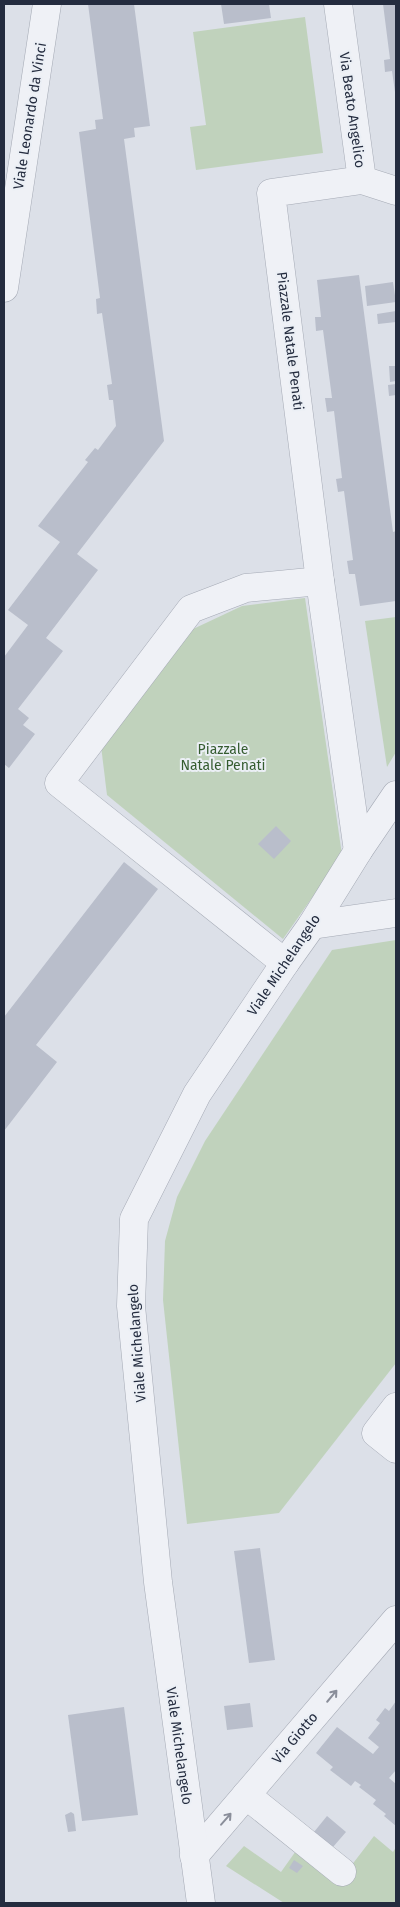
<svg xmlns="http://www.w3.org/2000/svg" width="400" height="1907" viewBox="0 0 400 1907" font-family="'Fira Sans',sans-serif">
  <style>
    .green { fill: #c0d2bc }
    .building { fill: #b9becb }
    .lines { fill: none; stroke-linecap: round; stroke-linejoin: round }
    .minor-casing { stroke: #a5aab5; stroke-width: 29 }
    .minor { stroke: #eff1f6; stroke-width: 28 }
    .oneway { stroke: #8a8e9a }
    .labels { text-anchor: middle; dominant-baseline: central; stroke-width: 4; stroke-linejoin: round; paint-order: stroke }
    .street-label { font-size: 14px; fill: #242c3f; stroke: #ebeff5 }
    .park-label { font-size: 14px; fill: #355c30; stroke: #ebeff5 }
  </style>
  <rect width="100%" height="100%" fill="#dce0e8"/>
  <!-- green -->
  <g class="green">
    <polygon points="305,17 323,153 196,170 190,127 206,125 193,32"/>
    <polygon points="305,598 342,855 283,939 107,795 101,746 191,630 242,606"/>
    <polygon points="396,617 396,752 387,767 365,621"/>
    <polygon points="396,940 396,1363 279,1513 187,1524 163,1300 165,1241 177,1197 205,1141 332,950"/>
    <polygon points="374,1836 393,1852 396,1847 396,1903 284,1903 226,1866 244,1846 281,1872 298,1848 341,1879"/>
  </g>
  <!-- building -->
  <g class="building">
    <polygon points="88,4 134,4 150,126 134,128 135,137 124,139 164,441 77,554 98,570 46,638 63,651 18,709 29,718 23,725 35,734 9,768 4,764 4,657 28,625 8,610 60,542 38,526 88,462 85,460 95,448 98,450 116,426 113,400 109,400 107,385 112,384 102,313 97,314 96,299 100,298 79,132 96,129 95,120 103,119"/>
    <polygon points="221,4 269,4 271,18 224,24"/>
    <polygon points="383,4 396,4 396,99 392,71 385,72 384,60 390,59"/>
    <polygon points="359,275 393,532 396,531 396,601 360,606 355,574 349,574 347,561 353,560 344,491 338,492 336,479 342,478 334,411 327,412 325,398 332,398 323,330 316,331 315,317 321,317 317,280"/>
    <polygon points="393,282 396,302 367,306 365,286"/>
    <polygon points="396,311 396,322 378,324 377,314"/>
    <polygon points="389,366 396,366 396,381 390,382"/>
    <polygon points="396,384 396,395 389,396 388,385"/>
    <polygon points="276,826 291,841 274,859 258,844"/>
    <polygon points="124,862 158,889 36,1045 57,1062 4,1131 4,1053 5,1051 4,1049 4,1017"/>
    <polygon points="260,1548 275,1660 249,1663 234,1551"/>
    <polygon points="396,1701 396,1770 389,1778 396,1784 396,1826 384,1816 386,1814 373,1804 376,1800 359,1787 361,1785 355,1781 351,1786 330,1770 333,1767 316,1753 337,1727 373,1754 379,1747 368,1738 380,1723 376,1720 385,1708 389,1711"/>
    <polygon points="250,1703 253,1727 227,1730 224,1706"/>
    <polygon points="124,1707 138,1815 82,1821 68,1715"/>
    <polygon points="71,1812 74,1814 76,1831 68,1832 65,1815"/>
    <polygon points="327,1816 346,1832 333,1847 314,1832"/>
    <polygon points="294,1860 303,1866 297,1873 289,1868"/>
  </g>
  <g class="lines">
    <!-- minor casing -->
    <g class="minor-casing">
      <g id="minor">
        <polyline points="338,4 362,180 396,191"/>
        <polyline points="4,288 47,4"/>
        <polyline points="320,581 358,851"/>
        <polyline points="312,925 396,913"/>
        <polyline points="285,963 59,783 191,609 246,588 320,581 271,193 362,180"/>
        <polyline points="396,1407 376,1433 396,1449"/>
        <polyline points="246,1795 342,1872"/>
        <polyline points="194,1856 396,1620"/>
        <polyline points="201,1903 158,1582 131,1306 134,1219 197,1094 285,963 312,925 358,851 396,795"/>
      </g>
    </g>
    <!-- minor -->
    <use href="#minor" class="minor"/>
  </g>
  <!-- one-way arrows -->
  <defs><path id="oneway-shaft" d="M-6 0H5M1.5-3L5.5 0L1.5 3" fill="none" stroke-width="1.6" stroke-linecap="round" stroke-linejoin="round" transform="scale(1.25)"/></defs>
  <g class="oneway">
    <use href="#oneway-shaft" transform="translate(332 1696) rotate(-50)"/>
    <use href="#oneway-shaft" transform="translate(226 1819) rotate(-49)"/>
  </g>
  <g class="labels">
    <!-- street labels -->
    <g class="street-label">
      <text transform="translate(352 110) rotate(82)">Via Beato Angelico</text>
      <text transform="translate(30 116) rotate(-81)">Viale Leonardo da Vinci</text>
      <text transform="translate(290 341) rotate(83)">Piazzale Natale Penati</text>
      <text transform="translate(284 965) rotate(-56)">Viale Michelangelo</text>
      <text transform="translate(137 1343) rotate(-94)">Viale Michelangelo</text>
      <text transform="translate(295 1738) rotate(-50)">Via Giotto</text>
      <text transform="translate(179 1746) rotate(82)">Viale Michelangelo</text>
    </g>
    <!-- park labels -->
    <g class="park-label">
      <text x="223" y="749">Piazzale<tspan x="223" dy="16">Natale Penati</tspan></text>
    </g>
  </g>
  <!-- border -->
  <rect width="400" height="1907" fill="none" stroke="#242c3f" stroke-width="10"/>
</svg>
